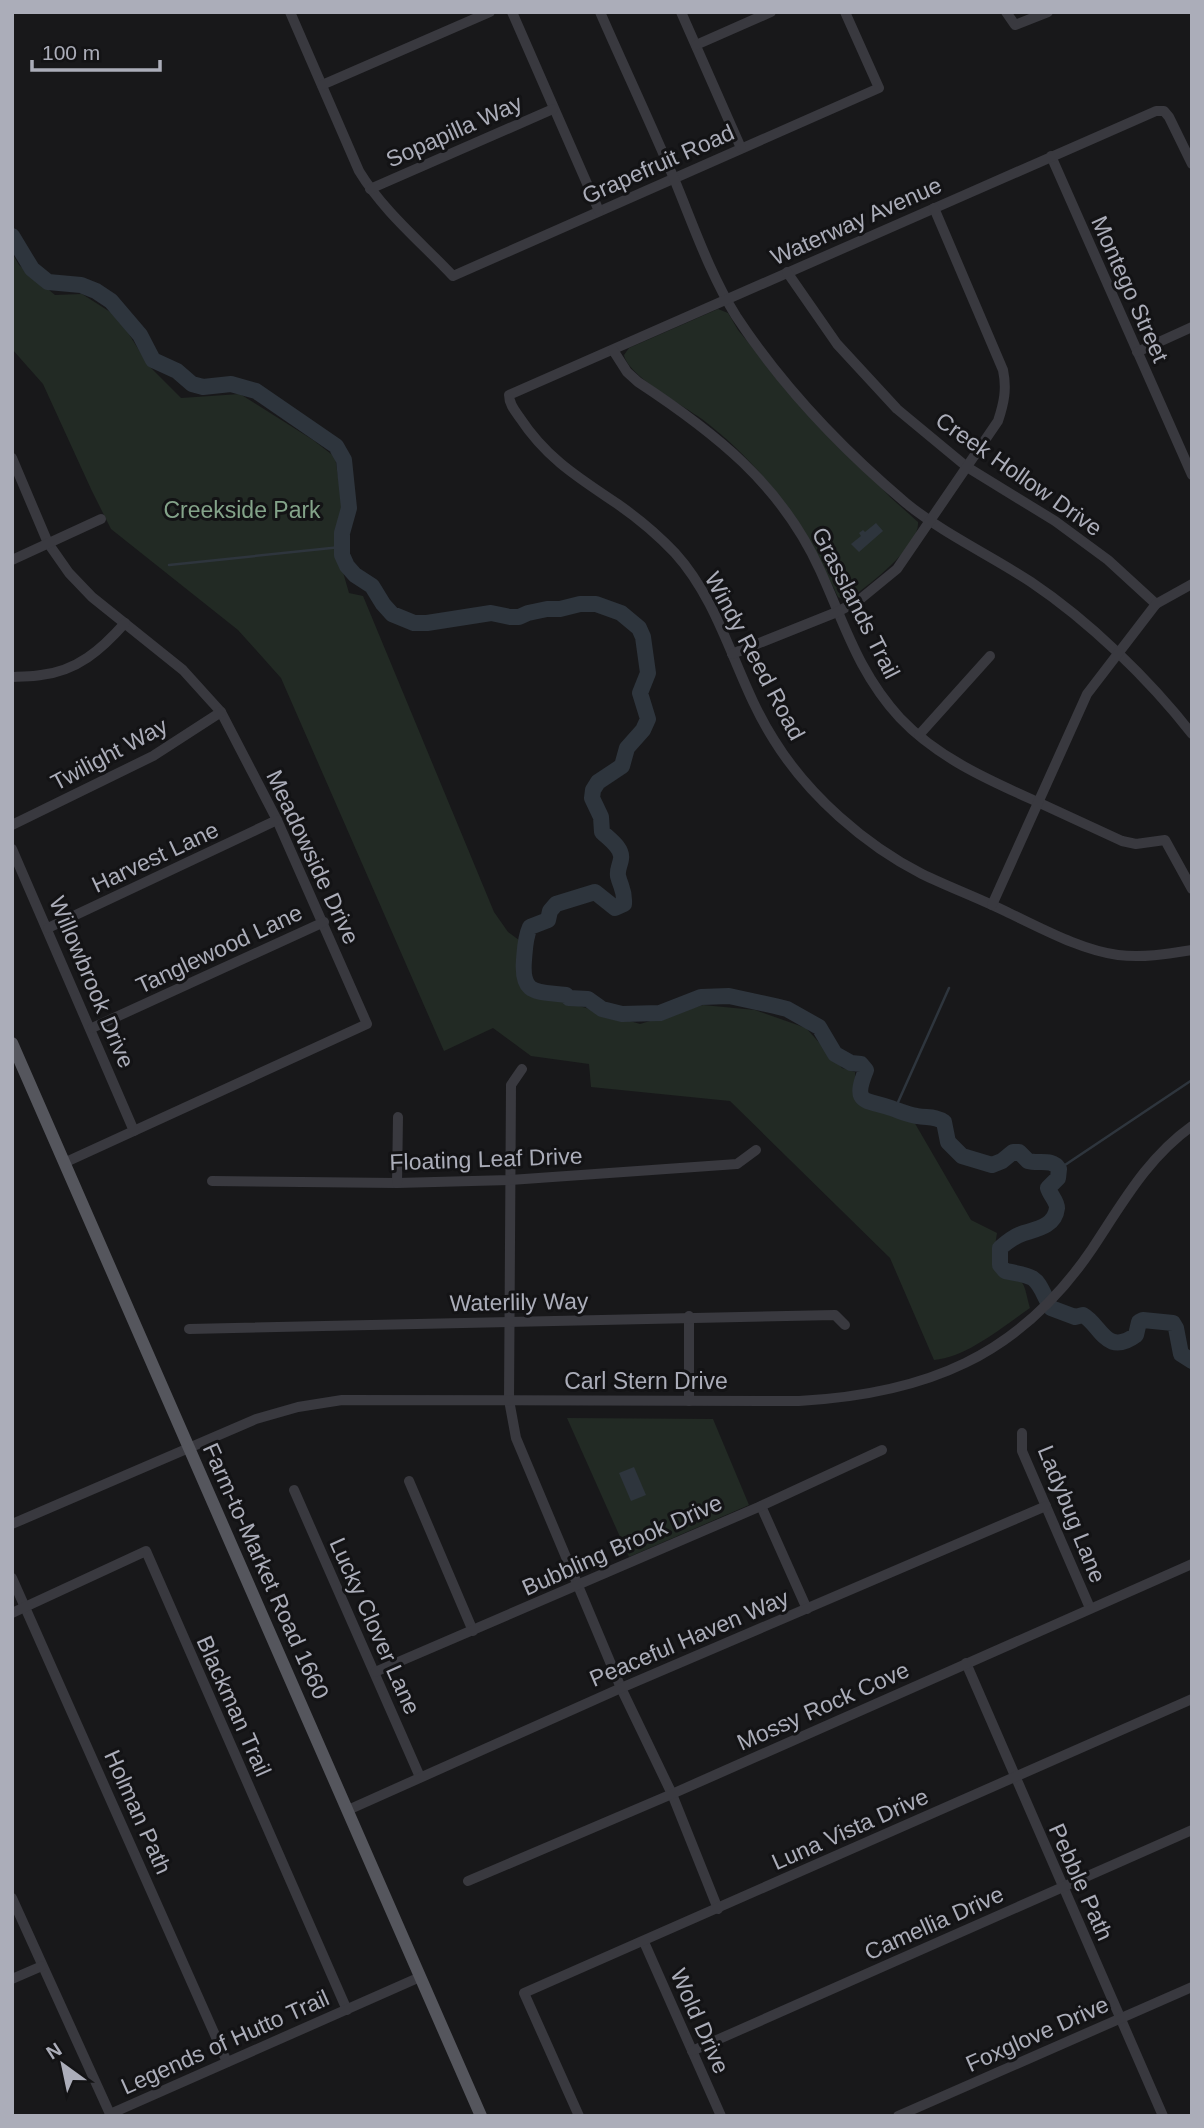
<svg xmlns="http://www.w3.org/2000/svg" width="1204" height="2128" viewBox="0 0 1204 2128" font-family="Helvetica,sans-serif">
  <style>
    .green { fill: #222a24 }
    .water { fill: #2e353d }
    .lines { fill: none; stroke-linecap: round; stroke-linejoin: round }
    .stream { stroke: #2e353d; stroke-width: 2.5 }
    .river { stroke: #2e353d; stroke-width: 16 }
    .minor { stroke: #39393f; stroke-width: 10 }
    .major { stroke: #55565d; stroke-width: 12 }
    .labels { text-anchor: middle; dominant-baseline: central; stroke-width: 6; stroke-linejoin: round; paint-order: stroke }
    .street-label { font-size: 23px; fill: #abadb9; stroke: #131315 }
    .park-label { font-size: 23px; fill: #83a389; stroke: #131315 }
  </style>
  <rect width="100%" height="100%" fill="#18181a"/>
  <!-- green -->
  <g class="green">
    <path d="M12,253L19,265L55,295L82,294L118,317L149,366L181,398L240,394L313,440L335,457L343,508L334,541L349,593L363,596L494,912L508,932L519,940L522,989L640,1024L703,1005L755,1010L806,1028L842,1068L855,1072V1097L869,1109L886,1111L913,1120L971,1220L997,1233L994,1252L1000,1273C1027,1279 1023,1283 1030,1308C1004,1326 966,1358 934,1360L890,1258L730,1101L591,1087L589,1064L531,1056L493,1028L444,1051L281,678L238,630L111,529L91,489L43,384L12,349Z"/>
    <path d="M718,309L728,313L738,330L766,364L890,497L918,522C920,547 865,589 846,601L838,597C804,525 766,468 702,419C684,406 628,376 624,355L629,348Z"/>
    <polygon points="567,1418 713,1419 749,1505 629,1557"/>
  </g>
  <!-- water -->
  <g class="water">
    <polygon points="876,523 883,531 859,552 851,544 861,536 859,533 863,530 865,532"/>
    <polygon points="634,1467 646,1495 631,1501 619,1473"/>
  </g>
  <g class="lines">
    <!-- stream -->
    <g class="stream">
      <polyline points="169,565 341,547"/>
      <polyline points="895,1109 949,988"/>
      <polyline points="1059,1169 1192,1080"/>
    </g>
    <!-- river -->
    <path class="river" d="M12,236L32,269L48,282L81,285L96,291L111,301L140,335L153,360L177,371L192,384L203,387L231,384L256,391L336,446L344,460L349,508L342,533V555L347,566L355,575L372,586L383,604L392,614L414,623H427L491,613L510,617H519L528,613L547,609H560L580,604H596L621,613L639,628L643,637L648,673L640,693L648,719L643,730L627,748L622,766L598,782L593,790L592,798L601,817L602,832C609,839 623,848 621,859C620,866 617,869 618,876C621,888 625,890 624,904L615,908L595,892L556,904L550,911L548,920L530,927C525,938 525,948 524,960C521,996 537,991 566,995L569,998L588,999L602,1009L622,1014L660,1013L701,997L729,996L775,1006L787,1009L819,1027L835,1054L851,1063L861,1064L866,1070C852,1105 865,1099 891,1108C900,1111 908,1115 917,1116C927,1118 936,1116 944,1122L948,1142L962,1156L992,1165L1002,1161L1013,1152H1019L1028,1161C1039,1164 1052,1158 1059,1169L1058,1178L1048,1188C1050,1195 1057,1201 1057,1208C1055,1226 1037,1229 1024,1233C1014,1236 1007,1242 1000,1248V1265L1005,1271C1041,1277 1035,1278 1051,1308L1075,1317L1083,1315C1101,1325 1106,1357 1136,1335L1139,1322L1143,1320L1173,1323L1176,1328L1181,1354L1192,1361"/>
    <!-- minor -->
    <g class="minor">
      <path d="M290,12L359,171C384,212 420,241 453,276L879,88L845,12"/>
      <polyline points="512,12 599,211"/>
      <path d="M600,12C625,69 651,124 675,181C694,227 710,274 736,316C782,386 842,449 906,503C944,534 990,555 1031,582C1089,621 1149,679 1192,734"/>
      <polyline points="681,12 741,148"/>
      <polyline points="1006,12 1015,25 1048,12"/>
      <polyline points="696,45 771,12"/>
      <polyline points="322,85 490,12"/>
      <polyline points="1051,156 1192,475"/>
      <path d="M1192,164L1169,117L1164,111H1156C940,205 725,302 509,395C509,404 515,411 520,418C547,459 579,478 619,505C639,519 658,535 675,553C723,606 736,681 774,740C808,795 865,845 922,874C951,888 981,899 1009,913C1043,929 1081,950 1118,955C1143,958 1167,954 1192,950"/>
      <polyline points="370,189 553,109"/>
      <polyline points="787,272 837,344 897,409 967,467 1055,521 1108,560 1156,604"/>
      <path d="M613,350L627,372L638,382C714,432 781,484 820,570C845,625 858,672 900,718C936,756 984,778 1031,799C1061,813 1092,827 1122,841L1136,844L1165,840L1192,889"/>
      <polyline points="1137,352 1192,327"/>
      <polyline points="12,458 48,543 69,573 92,597 183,670 221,712 277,820 367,1024 66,1162"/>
      <polyline points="12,560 101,519"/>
      <path d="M732,654L837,612L858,601L897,569L998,421C1004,403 1007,389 1003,370L934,208"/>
      <path d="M12,677C22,676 31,677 41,675C77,671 101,650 125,623"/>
      <polyline points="919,735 990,656"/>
      <polyline points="12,825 153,756 221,712"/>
      <polyline points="12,849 134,1131"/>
      <polyline points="992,905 1087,694 1156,604 1192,584"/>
      <polyline points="48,928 277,820"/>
      <polyline points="92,1028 324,922"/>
      <polyline points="522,1069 511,1085 509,1400 516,1438 621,1688 672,1794 718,1909"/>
      <polyline points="212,1181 397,1183 510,1180 737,1164 756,1150"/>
      <polyline points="397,1183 398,1117"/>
      <polyline points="689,1316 689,1401"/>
      <polyline points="189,1329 835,1315 845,1325"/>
      <polyline points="1022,1433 1022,1451 1090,1608"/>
      <polyline points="409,1481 473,1631"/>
      <polyline points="294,1490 420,1777"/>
      <polyline points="761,1506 807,1609"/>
      <path d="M12,1524L256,1419L298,1407L342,1400L799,1401C925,1394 1019,1357 1092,1249C1122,1204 1147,1158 1192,1126"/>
      <polyline points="12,1578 227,2062"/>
      <polyline points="12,1613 146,1551 347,2010"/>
      <polyline points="966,1663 1163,2116"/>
      <polyline points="375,1672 761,1506 882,1450"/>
      <polyline points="348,1810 621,1688 1046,1506"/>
      <polyline points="468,1881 672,1794 1192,1564"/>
      <polyline points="12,1898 110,2114 420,1977"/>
      <polyline points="644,1942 721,2116"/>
      <polyline points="12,1979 42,1966"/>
      <polyline points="692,2051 1192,1830"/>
      <polyline points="579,2116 524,1993 1192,1699"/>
      <polyline points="898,2116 1192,1987"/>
    </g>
    <!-- major -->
    <polyline class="major" points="12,1043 481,2116"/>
  </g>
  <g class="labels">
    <!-- street labels -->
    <g class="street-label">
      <text transform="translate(454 131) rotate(-24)">Sopapilla Way</text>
      <text transform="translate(658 164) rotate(-24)">Grapefruit Road</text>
      <text transform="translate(856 221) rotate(-24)">Waterway Avenue</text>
      <text transform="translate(1130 289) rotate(66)">Montego Street</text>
      <text transform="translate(1019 474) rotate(35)">Creek Hollow Drive</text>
      <text transform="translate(856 603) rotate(63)">Grasslands Trail</text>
      <text transform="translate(755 656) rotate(62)">Windy Reed Road</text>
      <text transform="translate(109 754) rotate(-28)">Twilight Way</text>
      <text transform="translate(155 857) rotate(-25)">Harvest Lane</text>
      <text transform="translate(313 857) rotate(65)">Meadowside Drive</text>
      <text transform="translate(219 949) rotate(-25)">Tanglewood Lane</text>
      <text transform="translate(92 982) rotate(67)">Willowbrook Drive</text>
      <text transform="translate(486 1159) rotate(-2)">Floating Leaf Drive</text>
      <text transform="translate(519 1302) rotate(-1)">Waterlily Way</text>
      <text x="646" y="1381">Carl Stern Drive</text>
      <text transform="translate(1072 1514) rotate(68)">Ladybug Lane</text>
      <text transform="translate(622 1545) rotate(-24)">Bubbling Brook Drive</text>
      <text transform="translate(266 1571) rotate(66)">Farm-to-Market Road 1660</text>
      <text transform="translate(375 1626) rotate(66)">Lucky Clover Lane</text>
      <text transform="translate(689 1638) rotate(-23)">Peaceful Haven Way</text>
      <text transform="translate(234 1706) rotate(66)">Blackman Trail</text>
      <text transform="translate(823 1706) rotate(-24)">Mossy Rock Cove</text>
      <text transform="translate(138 1812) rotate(66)">Holman Path</text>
      <text transform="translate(850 1829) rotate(-24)">Luna Vista Drive</text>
      <text transform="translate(1081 1882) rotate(66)">Pebble Path</text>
      <text transform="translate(934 1923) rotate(-24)">Camellia Drive</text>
      <text transform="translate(700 2021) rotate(66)">Wold Drive</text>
      <text transform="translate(1037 2034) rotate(-24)">Foxglove Drive</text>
      <text transform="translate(225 2042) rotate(-24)">Legends of Hutto Trail</text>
    </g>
    <!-- park labels -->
    <g class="park-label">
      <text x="242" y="510">Creekside Park</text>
    </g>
  </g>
  <!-- border -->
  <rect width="1204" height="2128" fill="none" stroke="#abadb9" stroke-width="28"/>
  <!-- north arrow -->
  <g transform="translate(63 2065) rotate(327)" stroke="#131315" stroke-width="5" paint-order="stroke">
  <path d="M0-5L12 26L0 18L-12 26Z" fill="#abadb9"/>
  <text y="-10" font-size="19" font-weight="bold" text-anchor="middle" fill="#abadb9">N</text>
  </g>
  <!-- scale -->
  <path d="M32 60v10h128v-10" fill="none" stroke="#abadb9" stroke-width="3.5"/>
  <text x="42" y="60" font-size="21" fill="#abadb9" stroke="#131315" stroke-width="5" paint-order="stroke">100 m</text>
</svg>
